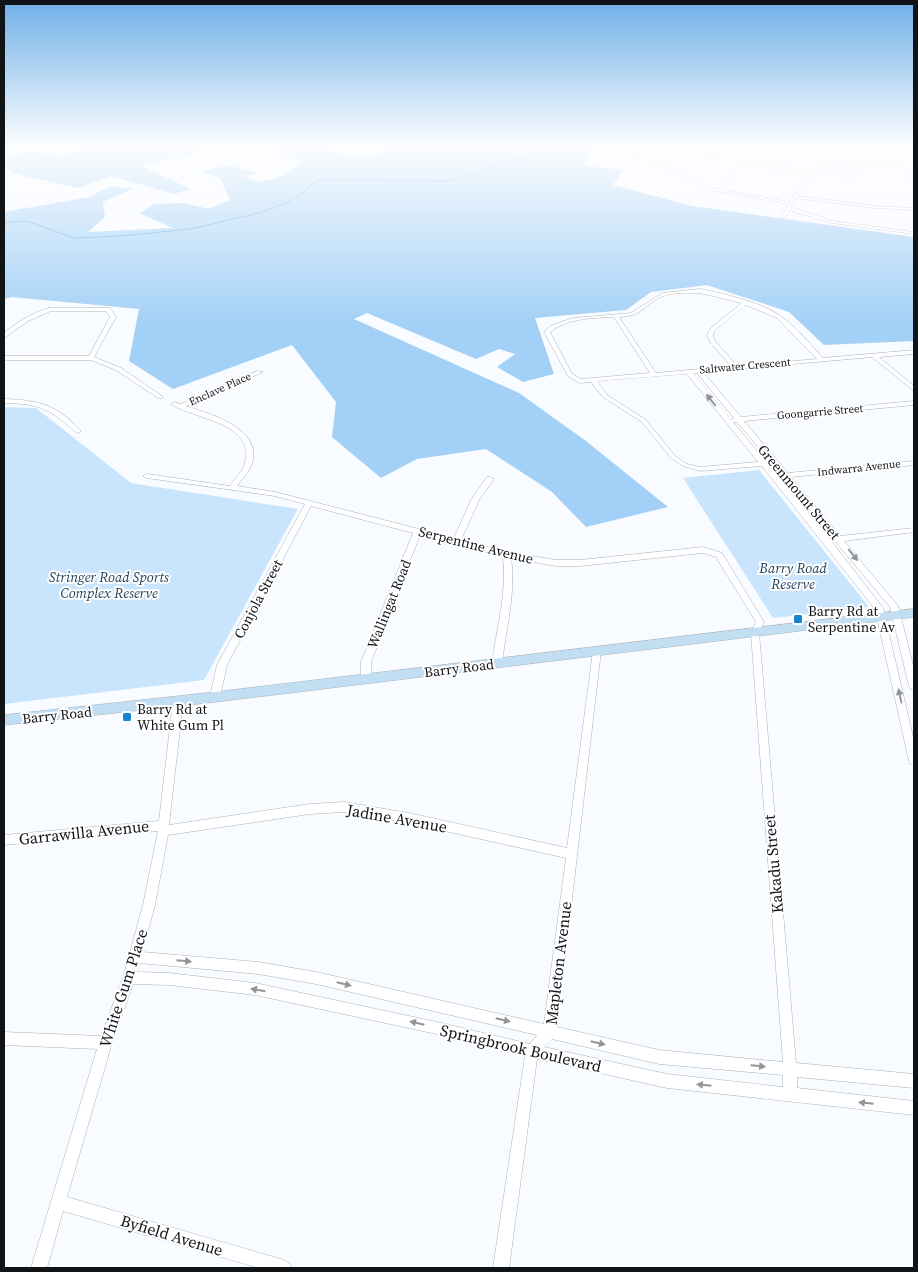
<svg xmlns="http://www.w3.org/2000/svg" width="918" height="1272" viewBox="0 0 918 1272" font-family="'Source Serif 4',serif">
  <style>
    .green { fill: #c9e5fd }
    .forest { fill: #a3d0f6 }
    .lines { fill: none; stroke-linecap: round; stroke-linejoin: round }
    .stream { stroke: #5aa7e5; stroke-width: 1 }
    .street-casing { stroke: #a9b2b9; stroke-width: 1 }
    .secondary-casing { stroke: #a9b2b9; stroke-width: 1 }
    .street { fill: #fff; fill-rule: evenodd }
    .secondary { fill: #c2def3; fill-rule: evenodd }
    .oneway { fill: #949597 }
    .poi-dot { fill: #1486cf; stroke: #fff; stroke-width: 2 }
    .labels { text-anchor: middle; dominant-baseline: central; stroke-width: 4; stroke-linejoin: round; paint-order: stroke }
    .far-street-label { font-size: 11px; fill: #111417; stroke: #fff }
    .street-label { font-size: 14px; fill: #111417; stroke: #fff }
    .park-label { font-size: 14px; font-style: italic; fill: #1c3c56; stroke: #fff }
    .poi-label { font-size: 14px; fill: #111417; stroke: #fff; text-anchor: start }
    .near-street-label { font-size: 16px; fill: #111417; stroke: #fff }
  </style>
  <rect width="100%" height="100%" fill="#f8fbff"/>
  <!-- green -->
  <g class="green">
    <polygon points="4,407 36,408 131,483 298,509 204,680 4,704"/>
    <polygon points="759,470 869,607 773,618 683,478"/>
  </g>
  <!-- forest -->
  <g class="forest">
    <polygon points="108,146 191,146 201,152 141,166 191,189 174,194 111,176 79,188 20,175 4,168 4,155 29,151 64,154 86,148"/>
    <path d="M268,146C282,146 298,144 312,146C339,151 354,161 382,152L380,146H593L585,166L623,170L613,185L692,206L914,237V341L824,345L789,312L707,285L651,292L626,310L535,318L554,374L523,382L497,367L515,354L499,349L476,359L367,313L354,319L519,393L586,441L668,507L586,527L552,492L486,449L417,459L381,478L332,437L336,402L292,345L173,389L129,361L139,309L12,297L4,299V212L90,197L108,187L134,188L103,202L105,217L88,232L173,228L139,213L154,204L184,203L209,209L230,200L221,179L200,171L230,165L256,173L245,177C266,188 284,175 301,163Z"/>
  </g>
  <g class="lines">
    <!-- stream -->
    <path class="stream" d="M4,222L27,221L74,238L121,236L190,229L259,213L289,202L304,192L311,184L321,180L448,181C462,178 472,174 485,169C508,162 530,156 552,146"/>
    <!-- street casing -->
    <g class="street-casing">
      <g id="street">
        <path d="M871,146H875L880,158L884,162L906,158V160L894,162C904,166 913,170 914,182H913L905,169L890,163L849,170L851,172V179L849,180L847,179V172L845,170L814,168L813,172L811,173L797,196L875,206L914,208V210L875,208L796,198L791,207L833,221L914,232V234L832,223L789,210L785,218H781L789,204L710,190L657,165L629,155L642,149L656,148L809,171L813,166L846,168L880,162L876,159ZM656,150L742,163L718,189L712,188L659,163L634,155L644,151ZM745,164L807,173L790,202L721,190Z"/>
        <path d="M700,289C722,293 764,303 782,317C797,328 810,344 823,358L914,350V354L879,357L914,386V391L872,357L703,372L741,417L914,401V405L744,421L788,473L914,461V465L791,477L840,536L914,528V532L844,541L898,606L914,669V690L911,689L909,686L890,607L836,542L833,541V538L784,478L780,477L778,476L781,474L737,422H733L765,461L769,462L770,463L768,465L829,538L883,608L914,741V765L910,764L909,761L875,609L762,466L700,471L683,466L672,459L642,422L603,397L591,382L580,383L568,376L544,332L552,325L573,318L631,313L663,293ZM700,293L742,303L711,328L707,335L710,342L731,366L656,373L619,317C642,316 643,306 661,297C672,292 688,293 700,293ZM746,305L777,318L817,359L737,366L715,341L713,335L715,330ZM614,317L650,373L581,379L572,374L550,332C568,318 592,318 614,317ZM693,373H697L734,418L731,420ZM687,374L758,462L700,467L687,464L676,457L646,420L607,395L597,381Z"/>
        <path d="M49,308H110L116,317L94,357L121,368L162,396V398H158L116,370L91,360H4V356H89L110,317L106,311H51L28,321L4,338V333C17,322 32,313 49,308Z"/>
        <path d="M258,371L263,372L186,406C210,414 263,428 252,464C249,472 242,479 237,486L275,492L454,538L471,500L487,477H490L494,479L479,500L461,540L507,552L556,560H580L703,547L722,553L764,622L759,633L796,1063L914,1074V1088L797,1077V1088L914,1101V1115L667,1088L537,1059L509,1268H493L525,1056L446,1036L255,995L169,985L133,984L112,1043L67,1197L284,1260L289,1263L292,1268H259L63,1211L47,1268H31L97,1049L4,1045V1032L101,1036L123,978L143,905L158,831L4,845V835L159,821L173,702L175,699L178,698L181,699L183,702L169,825L310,804L344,802L409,813L567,848L593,651L594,649H600L601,651L557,1027L659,1050L783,1062L751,633L756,622L716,557L703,553L580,566H556L511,558C516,594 506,628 502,663L500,665H494L492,663C497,627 507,593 503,557L420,535L371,662V678L369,681H363L361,678V662L413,533L311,506L227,665L220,697L218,700L215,701L212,700L210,697L217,665L305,504L275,496L147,478L143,476L147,474L230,486C235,478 243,471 245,463C256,422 192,419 171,404L174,402L181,404L240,377ZM344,812L409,823L566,858L544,1024L316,972L258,962L142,952L155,905L168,835L310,814ZM139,963L258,974L316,984L537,1035L530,1044L446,1024L255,983L169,973L137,972ZM552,1039L659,1064L783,1075V1087L667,1074L544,1047Z"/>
        <path d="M4,399C39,400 57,405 81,431L78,433L76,432C47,408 42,404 4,403Z"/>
      </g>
    </g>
    <!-- secondary casing -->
    <g class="secondary-casing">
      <polygon id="secondary" points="914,609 914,617 215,702 4,725 4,715 215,692"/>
    </g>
    <!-- street -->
    <use href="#street" class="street"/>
    <!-- secondary -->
    <use href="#secondary" class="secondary"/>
  </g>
  <!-- one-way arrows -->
  <defs><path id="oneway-solid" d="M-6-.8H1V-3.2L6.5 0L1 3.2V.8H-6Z" transform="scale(1.25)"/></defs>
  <g class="oneway">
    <use href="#oneway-solid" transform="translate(711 400) rotate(-128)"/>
    <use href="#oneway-solid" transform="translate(853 555) rotate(51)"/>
    <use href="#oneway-solid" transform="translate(900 696) rotate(-102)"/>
    <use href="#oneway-solid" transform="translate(184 961) rotate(5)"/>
    <use href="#oneway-solid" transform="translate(344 984) rotate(13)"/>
    <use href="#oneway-solid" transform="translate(258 990) rotate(-170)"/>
    <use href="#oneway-solid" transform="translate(503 1020) rotate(13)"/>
    <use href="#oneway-solid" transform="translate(417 1023) rotate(-167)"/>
    <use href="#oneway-solid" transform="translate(598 1043) rotate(13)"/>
    <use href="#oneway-solid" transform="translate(758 1066) rotate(5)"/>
    <use href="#oneway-solid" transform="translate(704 1085) rotate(-174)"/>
    <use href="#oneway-solid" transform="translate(866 1103) rotate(-174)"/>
  </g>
  <!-- sky -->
  <linearGradient id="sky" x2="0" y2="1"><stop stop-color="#6fafe7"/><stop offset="0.45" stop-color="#fcfdff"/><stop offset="1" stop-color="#fcfdff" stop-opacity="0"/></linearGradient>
  <rect width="918" height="324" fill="url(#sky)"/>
  <!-- markers -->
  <g class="poi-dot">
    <rect x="793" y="614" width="10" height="10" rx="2.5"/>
    <rect x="122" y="712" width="10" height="10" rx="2.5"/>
  </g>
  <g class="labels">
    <!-- far-street labels -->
    <g class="far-street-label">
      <text transform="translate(745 366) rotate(-5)">Saltwater Crescent</text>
      <text transform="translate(220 389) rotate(-24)">Enclave Place</text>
      <text transform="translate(820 412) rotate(-5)">Goongarrie Street</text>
      <text transform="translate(859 468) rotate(-6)">Indwarra Avenue</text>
    </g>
    <!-- street labels -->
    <g class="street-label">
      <text transform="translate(799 492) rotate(50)">Greenmount Street</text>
      <text transform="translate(476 545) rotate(14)">Serpentine Avenue</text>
      <text transform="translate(258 599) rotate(-62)">Conjola Street</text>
      <text transform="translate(389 604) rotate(-68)">Wallingat Road</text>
      <text transform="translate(459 668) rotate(-7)">Barry Road</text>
      <text transform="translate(57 715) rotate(-6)">Barry Road</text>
    </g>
    <!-- park labels -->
    <g class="park-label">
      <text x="793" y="568">Barry Road<tspan x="793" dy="16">Reserve</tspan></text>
      <text x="109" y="577">Stringer Road Sports<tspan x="109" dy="16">Complex Reserve</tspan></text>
    </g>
    <!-- poi labels -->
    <g class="poi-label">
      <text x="808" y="611">Barry Rd at<tspan x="808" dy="16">Serpentine Av</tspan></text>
      <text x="137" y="709">Barry Rd at<tspan x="137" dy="16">White Gum Pl</tspan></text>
    </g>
    <!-- near-street labels -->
    <g class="near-street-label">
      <text transform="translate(397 818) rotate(10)">Jadine Avenue</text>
      <text transform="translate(84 832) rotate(-6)">Garrawilla Avenue</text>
      <text transform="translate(773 864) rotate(-95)">Kakadu Street</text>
      <text transform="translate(558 963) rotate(-83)">Mapleton Avenue</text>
      <text transform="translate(123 988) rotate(-72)">White Gum Place</text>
      <text transform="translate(521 1048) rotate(13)">Springbrook Boulevard</text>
      <text transform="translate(172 1235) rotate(17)">Byfield Avenue</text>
    </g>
  </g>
  <!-- border -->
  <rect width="918" height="1272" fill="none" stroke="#111417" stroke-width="10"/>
</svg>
